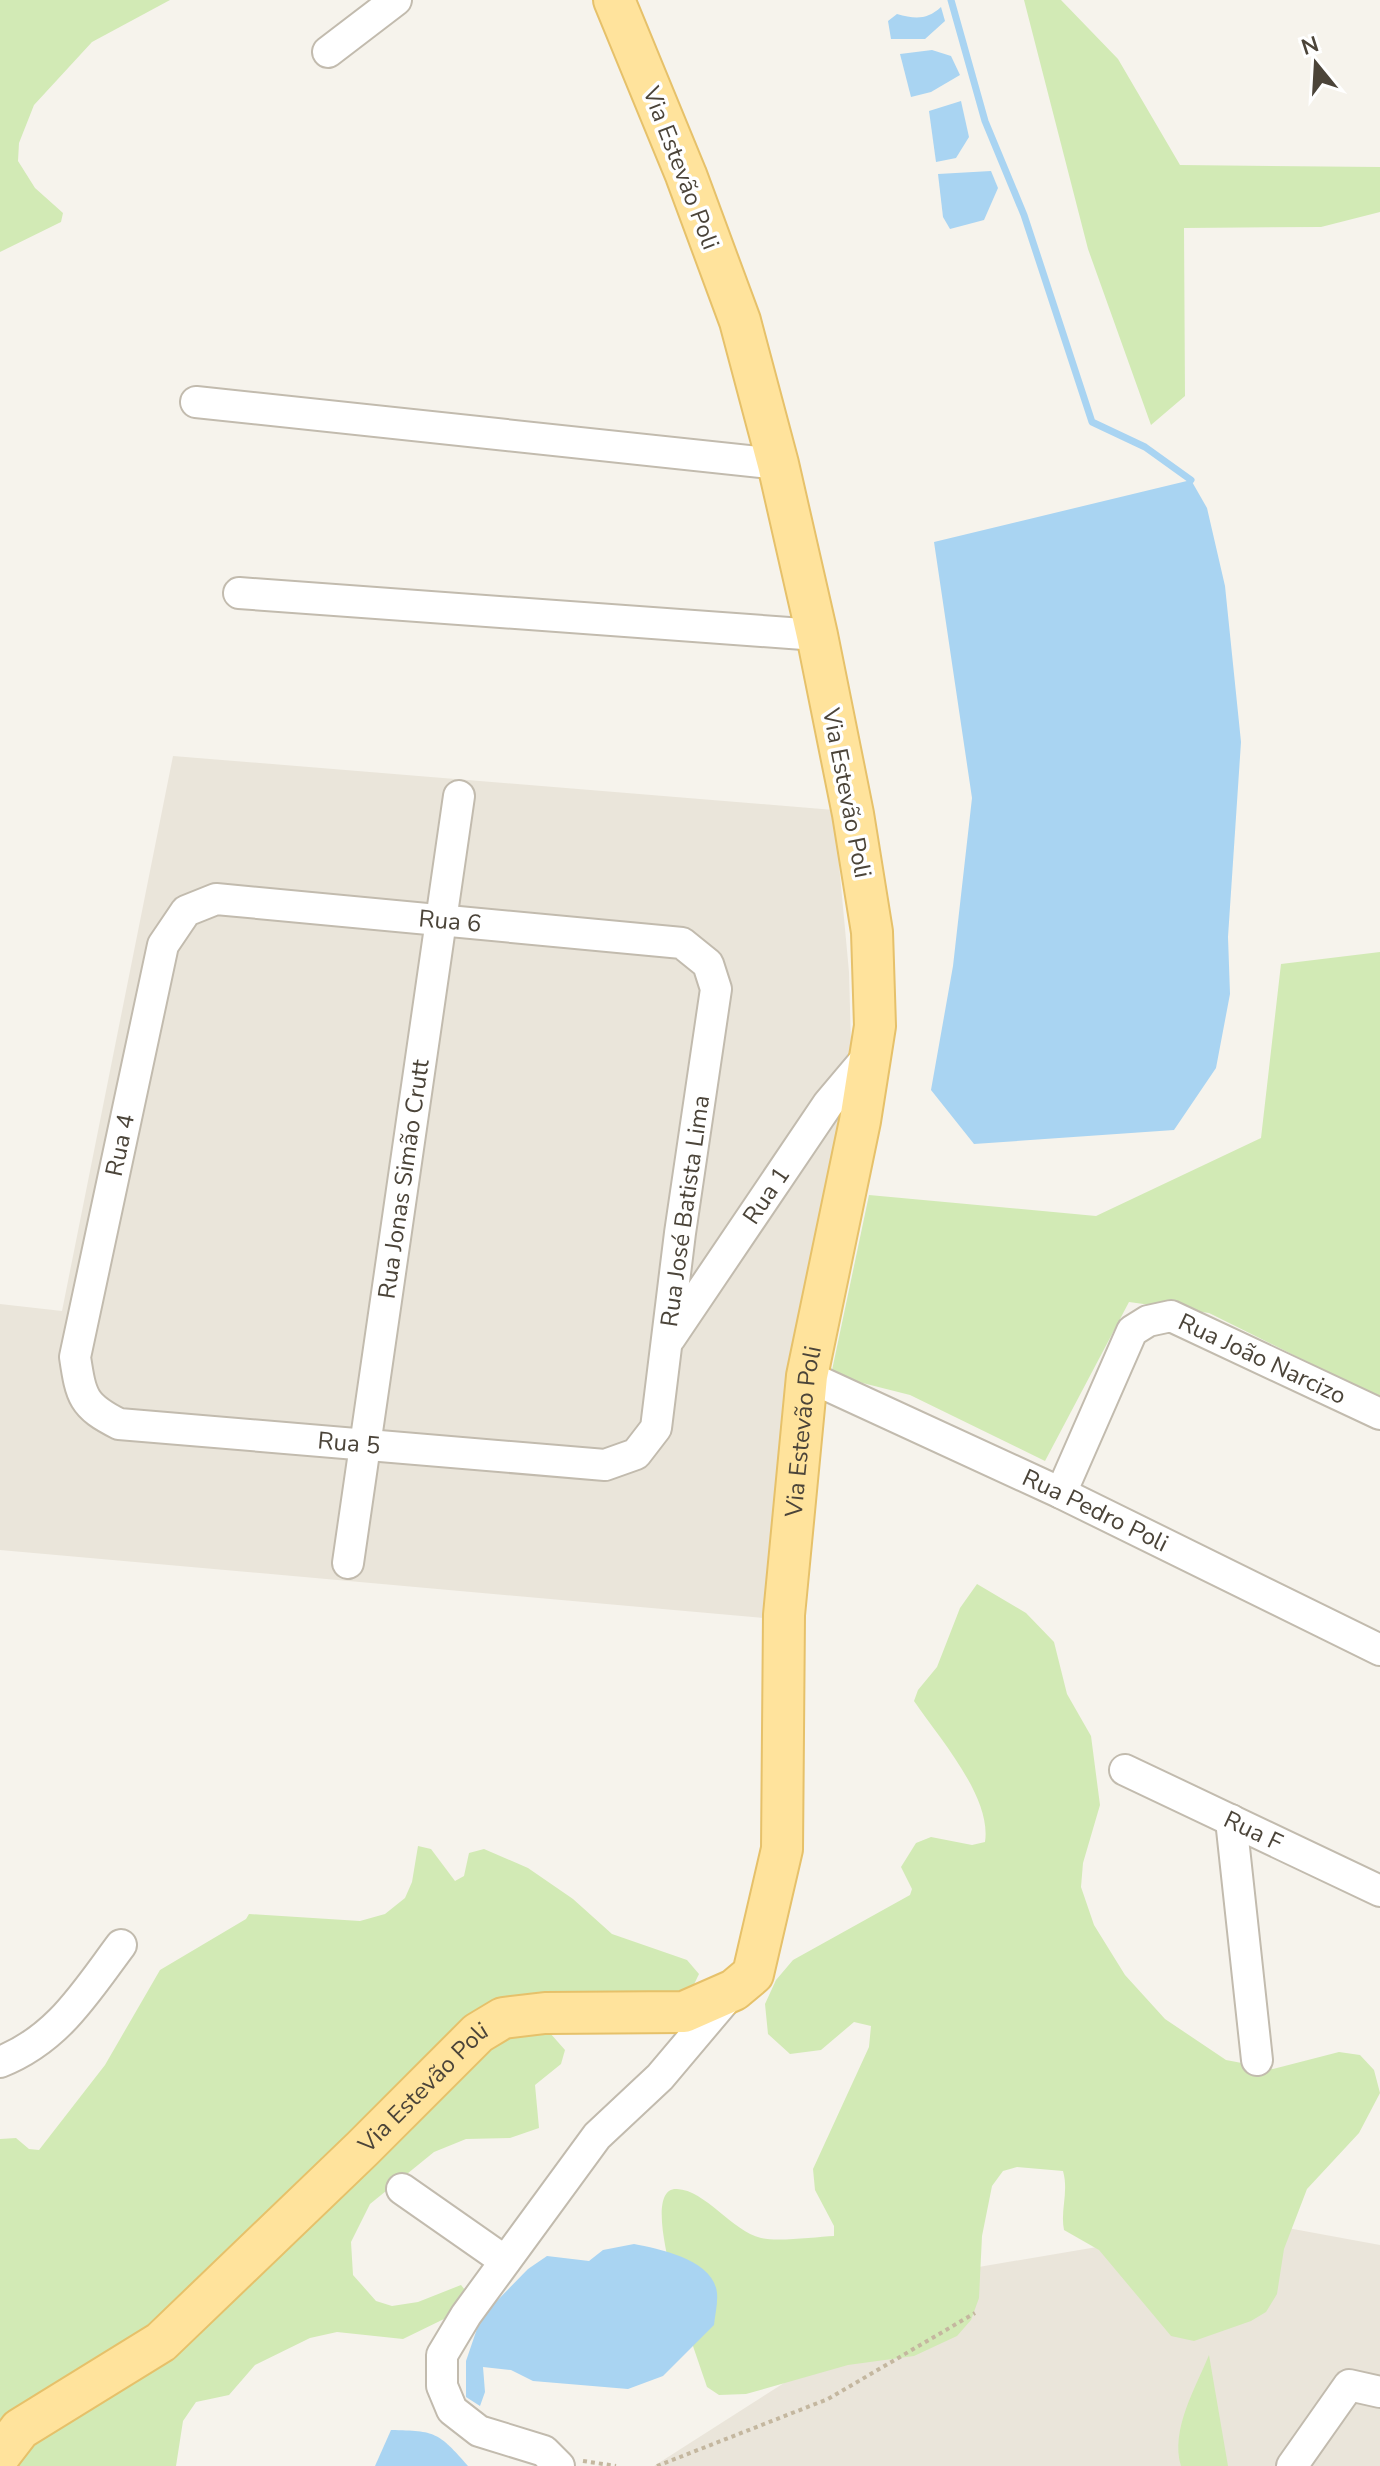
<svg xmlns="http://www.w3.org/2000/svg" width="1380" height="2466" viewBox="0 0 1380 2466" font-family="'Nunito Sans',sans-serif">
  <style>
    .residential { fill: #eae5da }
    .green { fill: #d2eab5 }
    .water { fill: #a9d4f2 }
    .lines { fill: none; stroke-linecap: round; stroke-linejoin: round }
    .stream { stroke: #a9d4f2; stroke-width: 7 }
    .minor-casing { stroke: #c2bbae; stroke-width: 34 }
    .major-casing { stroke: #e6c16a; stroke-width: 44 }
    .path { stroke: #c4b79f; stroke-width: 4; stroke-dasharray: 4 4; stroke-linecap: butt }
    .minor { stroke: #fff; stroke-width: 30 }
    .major { stroke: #ffe39c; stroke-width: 40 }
    .labels { text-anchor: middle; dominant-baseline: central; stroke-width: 7; stroke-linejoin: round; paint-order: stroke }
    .street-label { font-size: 24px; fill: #4b4439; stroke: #fff }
  </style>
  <rect width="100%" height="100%" fill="#f6f3ec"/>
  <!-- residential -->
  <g class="residential">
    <polygon points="173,756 834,810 849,972 853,1116 764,1618 0,1550 0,1304 62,1311"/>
    <polygon points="1250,2221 1380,2245 1380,2466 654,2466 961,2270"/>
  </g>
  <!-- green -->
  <g class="green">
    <polygon points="0,0 170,0 92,42 34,105 19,143 18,161 35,188 63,213 61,222 0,252"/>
    <polygon points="1024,0 1061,0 1118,59 1180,165 1380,167 1380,212 1321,227 1184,228 1185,396 1151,425 1088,249"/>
    <polygon points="1380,952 1380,1398 1209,1313 1129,1302 1045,1461 910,1395 831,1375 869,1195 1096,1216 1261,1138 1281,964"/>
    <path d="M977,1584L1026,1613L1054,1642L1067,1694L1091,1736L1100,1805L1083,1863L1081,1887L1094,1925L1125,1975L1165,2019L1226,2060L1273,2069L1339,2052L1360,2055L1374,2070L1380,2093L1359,2133L1307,2189L1284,2249L1277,2294L1266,2312L1251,2321L1194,2341L1171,2336L1099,2250L1064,2230C1060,2210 1069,2192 1063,2171L1017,2167L1003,2171L992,2186L982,2236L979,2298L971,2320L957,2336L914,2356L848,2365L746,2394L719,2395L707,2387C700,2364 632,2186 677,2189C705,2190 732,2231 761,2238C777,2242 816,2237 834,2236V2226L815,2190L813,2169L869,2047L871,2026L854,2022L821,2050L790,2054L768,2034L765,2004L776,1980L793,1960L910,1895L912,1889L901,1867L916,1843L931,1837L972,1845L985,1842C992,1797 939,1738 914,1701L918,1690L937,1667L960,1608Z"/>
    <polygon points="418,1846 431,1849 455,1881 464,1876 469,1853 484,1849 528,1868 573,1899 612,1934 687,1960 699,1974 686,2001 511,2024 550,2033 565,2050 561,2064 535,2085 539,2128 510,2138 466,2139 434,2152 370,2204 351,2242 353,2275 376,2301 392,2306 418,2302 461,2285 465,2290 460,2303 444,2319 403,2339 337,2332 310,2338 255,2365 229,2395 196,2402 183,2421 176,2466 0,2466 0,2139 16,2138 29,2149 39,2150 105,2065 160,1970 246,1919 249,1914 360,1921 385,1914 405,1898 412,1882"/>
    <path d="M1209,2355L1228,2466H1181C1170,2430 1196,2387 1209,2355Z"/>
  </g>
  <!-- water -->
  <g class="water">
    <path d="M941,7L945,21L925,39H891L888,21L897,14C915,19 927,20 941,7Z"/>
    <polygon points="932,50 951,56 960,75 931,92 911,97 900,54"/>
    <polygon points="961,101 969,137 956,158 936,162 929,111"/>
    <polygon points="991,171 998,188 984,220 950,229 943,217 938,174"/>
    <polygon points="1191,480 1207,508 1225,586 1241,742 1228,937 1230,994 1216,1068 1174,1130 974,1144 931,1090 953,966 972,798 934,542"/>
    <path d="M634,2244C660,2249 714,2260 717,2293C718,2303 715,2315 714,2325L663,2376L628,2389L533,2381L511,2370L483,2367L485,2392L480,2406L466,2397V2361L481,2317L528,2269L547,2256L589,2261L603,2250Z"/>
    <path d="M391,2430C436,2431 438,2432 468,2466H375Z"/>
  </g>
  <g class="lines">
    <!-- stream -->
    <polyline class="stream" points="951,0 985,121 1024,215 1092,422 1145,447 1191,480"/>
    <!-- minor casing -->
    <g class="minor-casing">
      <g id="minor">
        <polyline points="328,52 396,0"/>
        <polyline points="196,402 778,464"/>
        <polyline points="239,593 817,635"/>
        <path d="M216,899L682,943L708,964L716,989L680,1233L656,1428L636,1454L605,1465L119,1424C83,1406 81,1397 75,1357L163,945L186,911Z"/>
        <path id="s1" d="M670,1338L828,1104L871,1053"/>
        <path id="s2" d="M807,1376L1061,1493L1380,1650"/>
        <path id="s3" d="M1061,1493L1132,1331L1148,1321L1171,1316L1380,1414"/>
        <path id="s4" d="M348,1563L459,796"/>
        <path id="s5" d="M1125,1770L1380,1891"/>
        <polyline points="1231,1820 1257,2060"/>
        <path d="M0,2062C58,2039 85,1993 121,1945"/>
        <polyline points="402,2189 505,2261"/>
        <polyline points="559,2466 544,2451 479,2431 452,2410 442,2386 442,2355 466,2315 597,2136 660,2077 730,1994"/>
        <polyline points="1292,2466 1349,2385 1380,2392"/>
      </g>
    </g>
    <!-- major casing -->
    <g class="major-casing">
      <g id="major">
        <path id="s6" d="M0,2455L20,2429L161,2342L362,2149L478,2033L503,2018L545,2013L684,2012L734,1990L753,1974L782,1849L784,1615L807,1376L860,1121L875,1026L872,932L853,814L817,635L778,464L740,321L686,175L614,0"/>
      </g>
    </g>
    <!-- path -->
    <g class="path">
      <polyline points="583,2461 616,2466"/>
      <polyline points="657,2466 828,2399 975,2313"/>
    </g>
    <!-- minor -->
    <use href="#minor" class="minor"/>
    <!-- major -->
    <use href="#major" class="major"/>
  </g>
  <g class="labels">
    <!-- street labels -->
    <g class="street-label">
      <text transform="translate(681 168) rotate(69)">Via Estevão Poli</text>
      <text transform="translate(847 793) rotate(79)">Via Estevão Poli</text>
      <text transform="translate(450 921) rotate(5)">Rua 6</text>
      <text transform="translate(120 1145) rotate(-78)">Rua 4</text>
      <text stroke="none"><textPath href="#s4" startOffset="388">Rua Jonas Simão Crutt</textPath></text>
      <text stroke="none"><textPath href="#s1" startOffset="172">Rua 1</textPath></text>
      <text transform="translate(685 1211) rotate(-82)">Rua José Batista Lima</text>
      <text stroke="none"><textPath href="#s3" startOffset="320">Rua João Narcizo</textPath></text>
      <text stroke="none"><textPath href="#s6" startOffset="1478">Via Estevão Poli</textPath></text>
      <text transform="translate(349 1443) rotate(5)">Rua 5</text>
      <text stroke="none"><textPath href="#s2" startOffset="318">Rua Pedro Poli</textPath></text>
      <text stroke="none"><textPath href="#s5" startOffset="142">Rua F</textPath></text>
      <text stroke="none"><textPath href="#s6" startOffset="564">Via Estevão Poli</textPath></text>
    </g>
  </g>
  <!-- north arrow -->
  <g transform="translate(1316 64) rotate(342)" stroke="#ffffff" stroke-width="6" paint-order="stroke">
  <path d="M0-6L14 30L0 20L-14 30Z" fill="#4b4439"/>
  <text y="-12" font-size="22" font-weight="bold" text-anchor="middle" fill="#4b4439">N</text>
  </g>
</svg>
